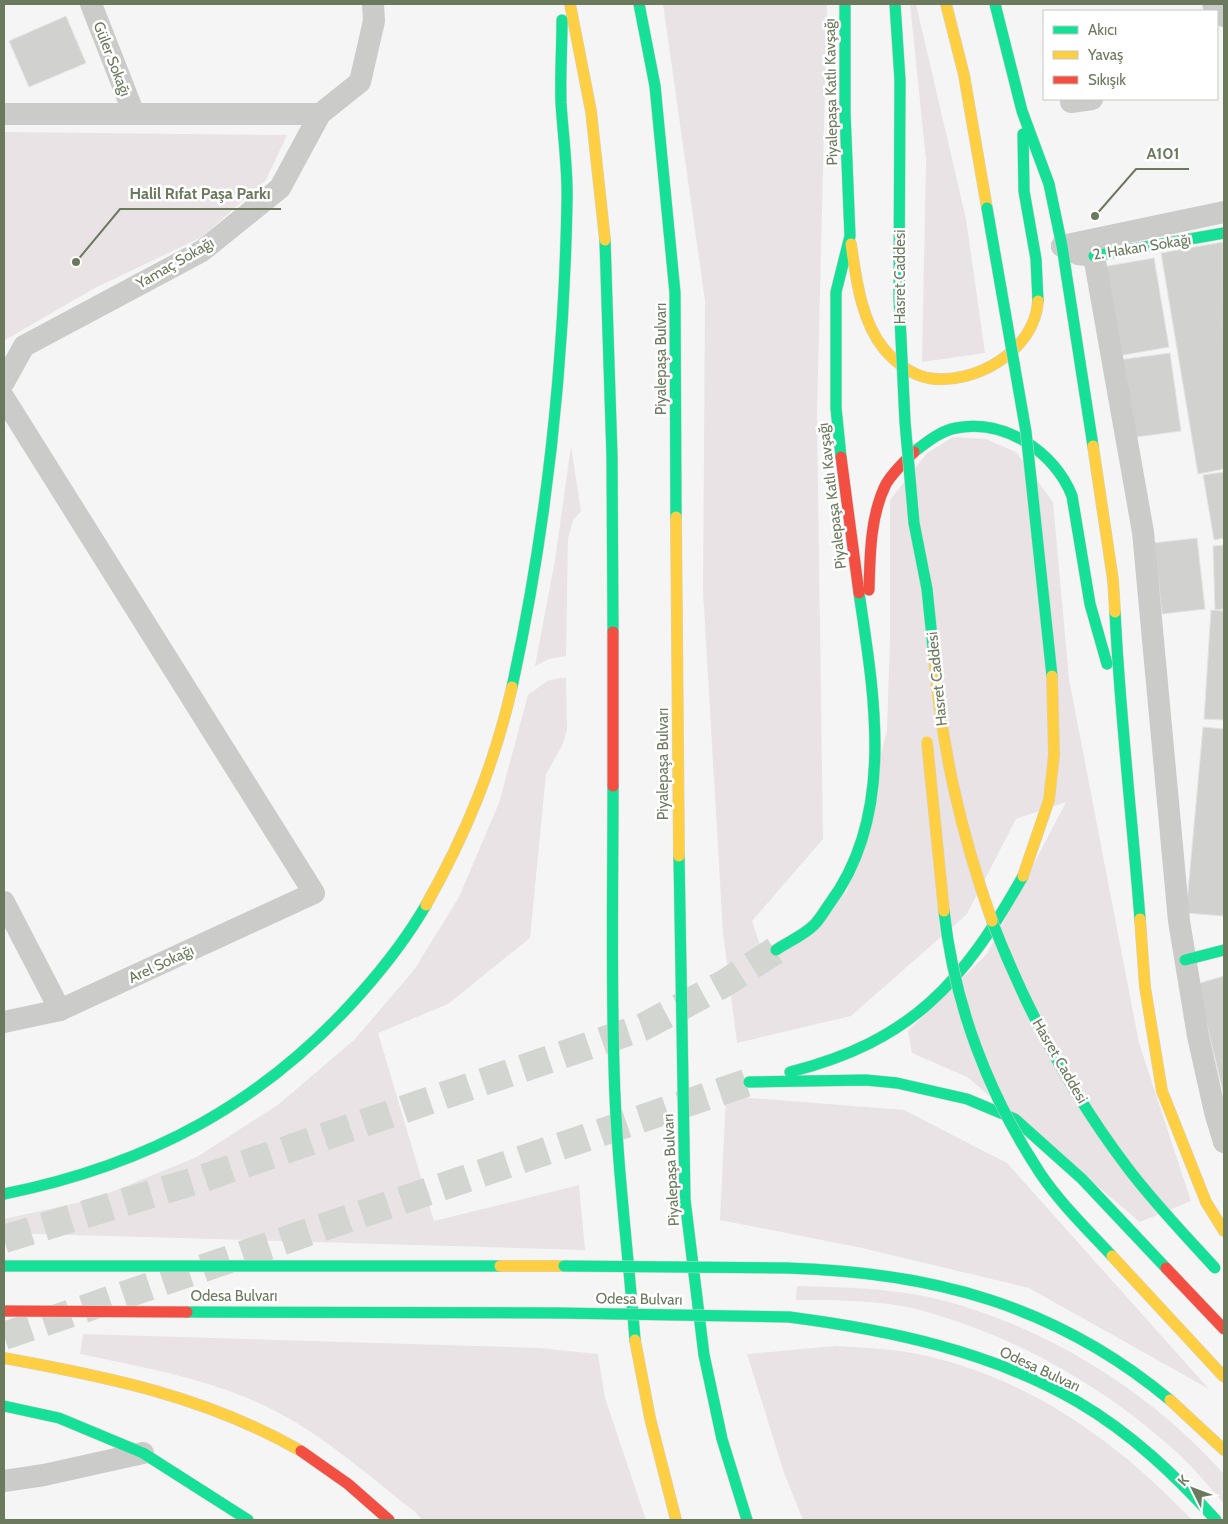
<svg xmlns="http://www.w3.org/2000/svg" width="1228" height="1524" viewBox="0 0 1228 1524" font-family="Cabin,sans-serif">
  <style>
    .green { fill: #e9e3e6 }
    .building { fill: #d1d1d0; stroke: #e5e4e5 }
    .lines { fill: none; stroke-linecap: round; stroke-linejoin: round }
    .primary-tunnel { stroke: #d3d6d0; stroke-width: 28; stroke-dasharray: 28 14; stroke-linecap: butt }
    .fast-casing { stroke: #d2d3d1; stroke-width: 12 }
    .slow-casing { stroke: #d2d3d1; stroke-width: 12 }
    .jam-casing { stroke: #d2d3d1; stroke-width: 12 }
    .street { stroke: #cbccca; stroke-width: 22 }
    .fast { stroke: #16e098; stroke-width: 11 }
    .slow { stroke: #ffcf43; stroke-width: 11 }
    .jam { stroke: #f24e42; stroke-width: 11 }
    .fast-bridge-casing { stroke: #d2d2d1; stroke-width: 12; stroke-linecap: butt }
    .slow-bridge-casing { stroke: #d2d2d1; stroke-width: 12; stroke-linecap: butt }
    .fast-bridge { stroke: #16e098; stroke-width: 11 }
    .slow-bridge { stroke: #ffcf43; stroke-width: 11 }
    .labels { text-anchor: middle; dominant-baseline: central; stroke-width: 5; stroke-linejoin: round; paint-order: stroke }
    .street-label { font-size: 15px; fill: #6b795d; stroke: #fff }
    .leader { fill: none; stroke: #6b795d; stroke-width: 2 }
    .callout-dot { fill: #6b795d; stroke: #fff; stroke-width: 2 }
    .callout-label { font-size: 16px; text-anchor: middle; font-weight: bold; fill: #6b795d; stroke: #fff; stroke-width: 5; stroke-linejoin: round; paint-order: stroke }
  </style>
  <rect width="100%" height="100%" fill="#f6f5f6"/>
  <!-- green -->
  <g class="green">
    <polygon points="663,4 827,4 817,415 823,839 752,921 766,963 847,891 887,730 890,639 890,500 927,453 953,437 986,439 1016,452 1053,502 1069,679 1139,1043 1191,1201 1140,1222 967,1077 912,1053 908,1031 987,954 1066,802 1016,819 967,914 851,1016 737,1043 723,933 703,591 705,301"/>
    <polygon points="910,4 916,4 966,219 985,353 922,362 926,160"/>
    <polygon points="4,132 287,135 266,180 202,237 95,288 5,340 4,343"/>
    <polygon points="571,446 581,511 573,520 568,539 566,656 549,659 535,666 555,560"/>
    <polygon points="560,678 566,678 567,730 562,746 546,774 530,938 448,1004 378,1033 434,1221 579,1185 585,1250 4,1233 4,1219 94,1199 197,1157 279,1104 355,1039 414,970 459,897 499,803 528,695 547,681"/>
    <polygon points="726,1096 904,1110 1007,1163 1209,1389 1029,1288 862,1248 720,1220"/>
    <path d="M797,1286C840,1287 886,1288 929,1297C1041,1323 1148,1389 1224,1474V1504C1211,1489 1198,1473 1184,1459C1112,1391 1019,1337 923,1311C886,1300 835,1300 796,1300Z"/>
    <path d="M83,1334L539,1348L598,1354L605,1398L646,1520H422L415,1512C370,1477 327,1438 277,1412C217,1380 146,1368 80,1354Z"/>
    <path d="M836,1346C868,1348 900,1349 931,1357C1035,1382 1120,1444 1192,1520H803L784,1473L747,1354Z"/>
  </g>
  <!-- building -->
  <g class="building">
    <polygon points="66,16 86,63 29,87 9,41"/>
    <polygon points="1223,242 1224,469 1198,474 1161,253"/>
    <polygon points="1154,258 1169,347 1118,356 1102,267"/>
    <polygon points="1170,353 1181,431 1129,438 1118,360"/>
    <polygon points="1224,472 1224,538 1214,540 1203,475"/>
    <polygon points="1197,538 1205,609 1162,614 1154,543"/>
    <polygon points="1224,545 1224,609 1215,610 1213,546"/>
    <polygon points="1211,610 1224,611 1224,720 1204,719"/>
    <polygon points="1203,727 1224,729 1224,916 1186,913"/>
    <polygon points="1224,976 1224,1096 1197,984"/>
  </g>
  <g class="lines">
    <!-- primary-tunnel -->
    <g class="primary-tunnel">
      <polyline points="4,1239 204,1178 643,1027 725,983 776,950"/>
      <polyline points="4,1336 749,1082"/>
    </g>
    <!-- fast casing -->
    <g class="fast-casing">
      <g id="fast">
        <polyline points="639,4 655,86 675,293 676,517"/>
        <polyline points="995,4 1022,111 1049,184 1062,246 1093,446"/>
        <polyline points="1023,134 1024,191 1036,259 1038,301"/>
        <polyline points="605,240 612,456 613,632"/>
        <polyline points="1094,256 1224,233"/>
        <path d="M914,452C927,442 940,431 956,428C1004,418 1055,452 1072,496L1090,604L1107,664"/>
        <polyline points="841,457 836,408 836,292 850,236 845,113 845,4"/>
        <path d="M1115,612C1120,715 1132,817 1140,919"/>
        <path d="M512,687C547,527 564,365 567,202C568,169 563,136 561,103C560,76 562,48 562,20"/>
        <path d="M613,786C613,879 611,973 614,1067C616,1158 628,1249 635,1340"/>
        <polyline points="679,856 685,1200 704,1355 722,1439 747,1520"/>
        <path d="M776,950C788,942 804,935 814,925C820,919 825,910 830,903C896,814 874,694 859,593"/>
        <polyline points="1185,960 1224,950"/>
        <path d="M790,1072C912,1041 963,983 1023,876"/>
        <polyline points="749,1082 866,1080 897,1083 967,1099 1015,1119 1082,1179 1166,1268"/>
        <path d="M4,1194C148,1165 263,1104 361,993C385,966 408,936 426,905"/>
        <polyline points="4,1266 500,1266"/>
        <path d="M787,1268C932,1272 1056,1305 1170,1400"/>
        <polyline points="187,1312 559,1313"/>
        <path d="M789,1317C889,1330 990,1351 1078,1402C1131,1433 1175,1475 1216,1520"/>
        <polyline points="4,1406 59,1418 143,1453 248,1520"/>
      </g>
    </g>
    <!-- slow casing -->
    <g class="slow-casing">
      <g id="slow">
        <polyline points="570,4 591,111 605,240"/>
        <polyline points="946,4 964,75 987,208"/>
        <path d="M851,244C856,278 861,321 884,349C895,362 910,374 928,378C974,386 1035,351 1038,301"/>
        <polyline points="1093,446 1113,580 1115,612"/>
        <polyline points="676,517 679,856"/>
        <path d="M426,905C466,834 494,766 512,687"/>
        <polyline points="1140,919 1145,987 1162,1091 1206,1202 1224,1231"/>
        <polyline points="500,1266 564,1266"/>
        <polyline points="635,1340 650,1418 676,1520"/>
        <path d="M4,1358C109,1377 207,1397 301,1451"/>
        <polyline points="1170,1400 1224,1450"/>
      </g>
    </g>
    <!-- jam casing -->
    <g class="jam-casing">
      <g id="jam">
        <polyline points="841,457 859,593"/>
        <path d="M869,590C870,556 870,516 886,484C893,472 904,462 914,452"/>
        <polyline points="613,632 613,786"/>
        <polyline points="1166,1268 1224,1329"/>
        <polyline points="4,1311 187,1312"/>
        <polyline points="301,1451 348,1484 389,1520"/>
      </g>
    </g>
    <!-- street -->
    <g class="street">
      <polyline points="91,4 134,114"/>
      <polyline points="1213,4 1224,16"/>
      <polyline points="1071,102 1092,99"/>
      <polyline points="4,114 320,114 360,82 374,21 373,4"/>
      <polyline points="1062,246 1078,254 1094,256 1143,532 1179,921 1198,1036 1215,1112 1224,1142"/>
      <polyline points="1062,246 1224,212"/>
      <polyline points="4,382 24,346 202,251 280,188 320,114"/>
      <polyline points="4,398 314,893 60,1010 4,1022"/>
      <polyline points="4,902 60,1010"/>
      <polyline points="4,1481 44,1475 143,1453"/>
    </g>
    <!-- fast -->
    <use href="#fast" class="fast"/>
    <!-- slow -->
    <use href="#slow" class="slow"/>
    <!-- jam -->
    <use href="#jam" class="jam"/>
    <!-- fast-bridge casing -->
    <g class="fast-bridge-casing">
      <g id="fast-bridge">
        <polyline points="895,4 900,80 899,297 905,422 914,523 927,589 934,657"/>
        <polyline points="987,208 1026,432 1052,676"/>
        <path d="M944,911C954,1004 988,1094 1040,1173C1060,1203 1087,1229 1112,1256"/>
        <path d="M992,921C1026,1009 1071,1093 1127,1167C1154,1203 1185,1235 1215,1268"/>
        <polyline points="564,1266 787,1268"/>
        <polyline points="559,1313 789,1317"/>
      </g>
    </g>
    <!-- slow-bridge casing -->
    <g class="slow-bridge-casing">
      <g id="slow-bridge">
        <path d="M934,657C942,750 961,833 992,921"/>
        <polyline points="927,742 944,911"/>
        <polyline points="1023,876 1049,800 1054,755 1052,676"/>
        <polyline points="1112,1256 1224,1377"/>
      </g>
    </g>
    <!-- fast-bridge -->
    <use href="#fast-bridge" class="fast-bridge"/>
    <!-- slow-bridge -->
    <use href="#slow-bridge" class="slow-bridge"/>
  </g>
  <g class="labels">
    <!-- street labels -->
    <g class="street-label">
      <text transform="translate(112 59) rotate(69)">Güler Sokağı</text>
      <text transform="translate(831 92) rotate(-91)">Piyalepaşa Katlı Kavşağı</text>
      <text transform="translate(1142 247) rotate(-9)">2. Hakan Sokağı</text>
      <text transform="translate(175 263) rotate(-30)">Yamaç Sokağı</text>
      <text transform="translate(900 277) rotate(-90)">Hasret Caddesi</text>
      <text transform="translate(661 359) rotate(-90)">Piyalepaşa Bulvarı</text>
      <text transform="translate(832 496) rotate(-97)">Piyalepaşa Katlı Kavşağı</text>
      <text transform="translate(937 679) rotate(-96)">Hasret Caddesi</text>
      <text transform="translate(663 764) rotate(-90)">Piyalepaşa Bulvarı</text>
      <text transform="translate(161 964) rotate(-25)">Arel Sokağı</text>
      <text transform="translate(1060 1061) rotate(60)">Hasret Caddesi</text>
      <text transform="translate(671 1170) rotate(-93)">Piyalepaşa Bulvarı</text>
      <text x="234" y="1296">Odesa Bulvarı</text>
      <text transform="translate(639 1299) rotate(1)">Odesa Bulvarı</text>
      <text transform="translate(1040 1369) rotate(25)">Odesa Bulvarı</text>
    </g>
  </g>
  <!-- callouts -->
  <path class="leader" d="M1095 216L1136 169H1189M76 262L120 209H281"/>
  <g class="callout-dot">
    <circle cx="1095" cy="216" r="5"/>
    <circle cx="76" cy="262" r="5"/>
  </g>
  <g class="callout-label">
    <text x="1163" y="159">A101</text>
    <text x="200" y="199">Halil Rıfat Paşa Parkı</text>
  </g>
  <!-- border -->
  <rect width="1228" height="1524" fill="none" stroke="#6b795d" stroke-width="10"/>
  <!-- legend -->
  <rect x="1043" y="10" width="175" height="90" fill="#ffffff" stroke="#c4c9be"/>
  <rect x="1053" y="26" width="25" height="8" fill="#16e098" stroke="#c4c9be"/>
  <text x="1088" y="35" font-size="15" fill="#6b795d">Akıcı</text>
  <rect x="1053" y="51" width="25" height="8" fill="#ffcf43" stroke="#c4c9be"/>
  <text x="1088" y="60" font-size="15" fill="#6b795d">Yavaş</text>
  <rect x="1053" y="76" width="25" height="8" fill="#f24e42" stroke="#c4c9be"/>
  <text x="1088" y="85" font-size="15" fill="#6b795d">Sıkışık</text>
  <!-- north arrow -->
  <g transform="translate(1193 1489) rotate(312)" stroke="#ffffff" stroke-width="4" paint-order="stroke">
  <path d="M0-4L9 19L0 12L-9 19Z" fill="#6b795d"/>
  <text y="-8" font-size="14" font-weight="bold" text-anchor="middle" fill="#6b795d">K</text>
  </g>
</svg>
